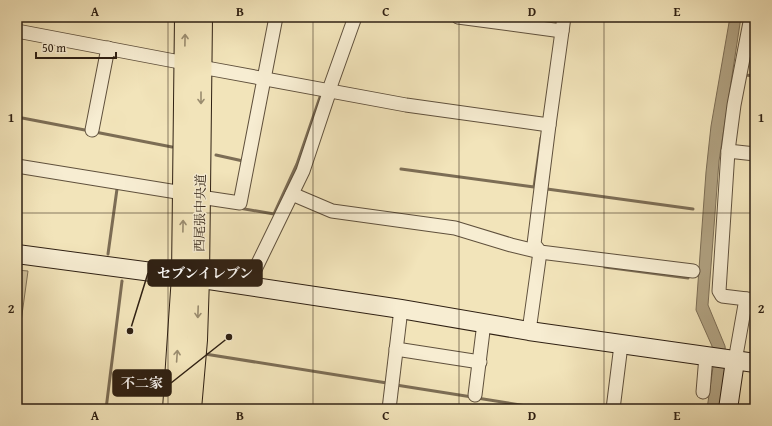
<svg xmlns="http://www.w3.org/2000/svg" width="772" height="426" viewBox="0 0 772 426" font-family="'Gentium Book Plus','Noto Serif JP',serif">
  <style>
    .green { fill: #d1c39e; stroke: #807258 }
    .water { fill: #b0a181; stroke: #7c6d55 }
    .lines { fill: none; stroke-linecap: round; stroke-linejoin: round }
    .stream { stroke: #7c6d55; stroke-width: 3 }
    .street-casing { stroke: #60513d; stroke-width: 15 }
    .secondary-casing { stroke: #2f2013; stroke-width: 20 }
    .primary-casing { stroke: #2f2013; stroke-width: 22 }
    .street { stroke: #f7edd2; stroke-width: 13 }
    .secondary { stroke: #f7edd2; stroke-width: 18 }
    .primary { stroke: #f2e4ba; stroke-width: 20 }
    .oneway { stroke: #9a8c6f }
    .grid { fill: none; stroke: #2f2013; stroke-width: 1; stroke-opacity: 0.55 }
    .labels { text-anchor: middle; dominant-baseline: central; stroke-width: 3; stroke-linejoin: round; paint-order: stroke }
    .street-label { font-size: 13px; fill: #2f2013; stroke: #f7edd2 }
    .leader { fill: none; stroke: #2f2013; stroke-width: 1.5 }
    .callout-dot { fill: #2f2013; stroke: #f7edd2; stroke-width: 1.5 }
    .callout { fill: #2f2013; stroke: #2f2013; stroke-width: 1.5 }
    .callout-label { font-size: 14px; text-anchor: middle; font-weight: bold; fill: #fff }
    .neatline { fill: none; stroke: #2f2013; stroke-width: 1.5 }
    .grid-label { font-size: 13px; text-anchor: middle; font-weight: bold; fill: #2f2013 }
  </style>
  <rect width="100%" height="100%" fill="#f2e4ba"/>
  <filter id="stains"><feTurbulence type="fractalNoise" baseFrequency=".005" numOctaves="4"/><feColorMatrix values="0 0 0 0 .2 0 0 0 0 .09 0 0 0 0 .02 0 0 0 .5 -.17"/></filter>
  <radialGradient id="worn" r=".72"><stop offset=".6" stop-color="#630" stop-opacity="0"/><stop offset="1" stop-color="#630" stop-opacity=".3"/></radialGradient>
  <!-- green -->
  <polygon class="green" points="17,270 28,271 20,329 17,329"/>
  <!-- water -->
  <polygon class="water" points="730,17 741,17 719,161 708,305 725,346 727,371 721,409 707,409 713,367 712,346 696,310 706,172 711,126"/>
  <g class="lines">
    <!-- stream -->
    <g class="stream">
      <polyline points="556,24 557,17"/>
      <polyline points="745,75 755,76"/>
      <polyline points="17,117 90,131"/>
      <polyline points="95,132 172,147"/>
      <polyline points="216,155 243,161 243,158"/>
      <polyline points="401,169 534,187 541,138"/>
      <polyline points="547,189 693,209"/>
      <polyline points="239,208 274,214 297,164 320,97"/>
      <polyline points="108,254 117,189"/>
      <polyline points="605,267 688,278"/>
      <polyline points="205,354 387,383"/>
      <polyline points="396,385 472,397"/>
      <polyline points="477,398 545,409"/>
      <polyline points="106,409 122,281"/>
    </g>
    <!-- street casing -->
    <g class="street-casing">
      <g id="street">
        <polyline points="458,17 562,31"/>
        <polyline points="751,17 734,105 728,151 719,291 722,296 755,300"/>
        <polyline points="17,31 185,63"/>
        <polyline points="201,67 406,105 549,125"/>
        <polyline points="329,90 355,17"/>
        <polyline points="92,130 108,48"/>
        <polyline points="728,151 755,154"/>
        <polyline points="17,166 183,193"/>
        <polyline points="292,194 332,211 455,228 511,245 540,252 693,271"/>
        <polyline points="200,197 240,203 276,17"/>
        <polyline points="247,286 303,171 330,90"/>
        <polyline points="529,331 540,252 534,244 549,125 564,17"/>
        <polyline points="396,349 480,362"/>
        <polyline points="735,361 746,299"/>
        <polyline points="703,392 706,356"/>
        <polyline points="475,395 484,323"/>
        <polyline points="389,409 401,309"/>
        <polyline points="613,409 621,345"/>
      </g>
    </g>
    <!-- secondary casing -->
    <g class="secondary-casing">
      <g id="secondary">
        <polyline points="17,254 182,276 401,309 529,331 755,363"/>
        <polyline points="728,409 735,361"/>
      </g>
    </g>
    <!-- primary casing -->
    <g class="primary-casing">
      <g id="primary">
        <polyline points="173,409 182,276 185,17"/>
        <polyline points="191,409 197,340 199,278 202,17"/>
      </g>
    </g>
    <!-- street -->
    <use href="#street" class="street"/>
    <!-- secondary -->
    <use href="#secondary" class="secondary"/>
    <!-- primary -->
    <use href="#primary" class="primary"/>
  </g>
  <!-- one-way arrows -->
  <defs><path id="oneway-shaft" d="M-6 0H5M1.5-3L5.5 0L1.5 3" fill="none" stroke-width="1.6" stroke-linecap="round" stroke-linejoin="round"/></defs>
  <g class="oneway">
    <use href="#oneway-shaft" transform="translate(185 40) rotate(-89)"/>
    <use href="#oneway-shaft" transform="translate(201 98) rotate(90)"/>
    <use href="#oneway-shaft" transform="translate(183 226) rotate(-89)"/>
    <use href="#oneway-shaft" transform="translate(198 312) rotate(92)"/>
    <use href="#oneway-shaft" transform="translate(177 356) rotate(-86)"/>
  </g>
  <!-- grid -->
  <path class="grid" d="M168,17V409M313,17V409M459,17V409M604,17V409M17,213H755"/>
  <g class="labels">
    <!-- street labels -->
    <g class="street-label">
      <text transform="translate(200 213) rotate(-89)">西尾張中央道</text>
    </g>
  </g>
  <!-- callouts -->
  <path class="leader" d="M130 331L148 273M229 337L171 383"/>
  <g class="callout-dot">
    <circle cx="130" cy="331" r="4"/>
    <circle cx="229" cy="337" r="4"/>
  </g>
  <g class="callout">
    <rect x="148" y="260" width="114" height="26" rx="4"/>
    <rect x="113" y="370" width="58" height="26" rx="4"/>
  </g>
  <g class="callout-label">
    <text x="205" y="278">セブンイレブン</text>
    <text x="142" y="388">不二家</text>
  </g>
  <!-- margin -->
  <rect width="772" height="426" fill="none" stroke="#f2e4ba" stroke-width="44"/>
  <!-- scale -->
  <path d="M36 52v6h80v-6" fill="none" stroke="#2f2013" stroke-width="2"/>
  <text x="42" y="52" font-size="12" fill="#2f2013" stroke="#f7edd2" stroke-width="3" paint-order="stroke">50 m</text>
  <rect x="22" y="22" width="728" height="382" class="neatline"/>
  <g class="grid-label">
    <text x="95" y="16">A</text>
    <text x="240" y="16">B</text>
    <text x="386" y="16">C</text>
    <text x="532" y="16">D</text>
    <text x="677" y="16">E</text>
    <text x="11" y="122">1</text>
    <text x="761" y="122">1</text>
    <text x="11" y="313">2</text>
    <text x="761" y="313">2</text>
    <text x="95" y="420">A</text>
    <text x="240" y="420">B</text>
    <text x="386" y="420">C</text>
    <text x="532" y="420">D</text>
    <text x="677" y="420">E</text>
  </g>
  <rect width="100%" height="100%" filter="url(#stains)"/>
  <rect width="100%" height="100%" fill="url(#worn)"/>
</svg>
